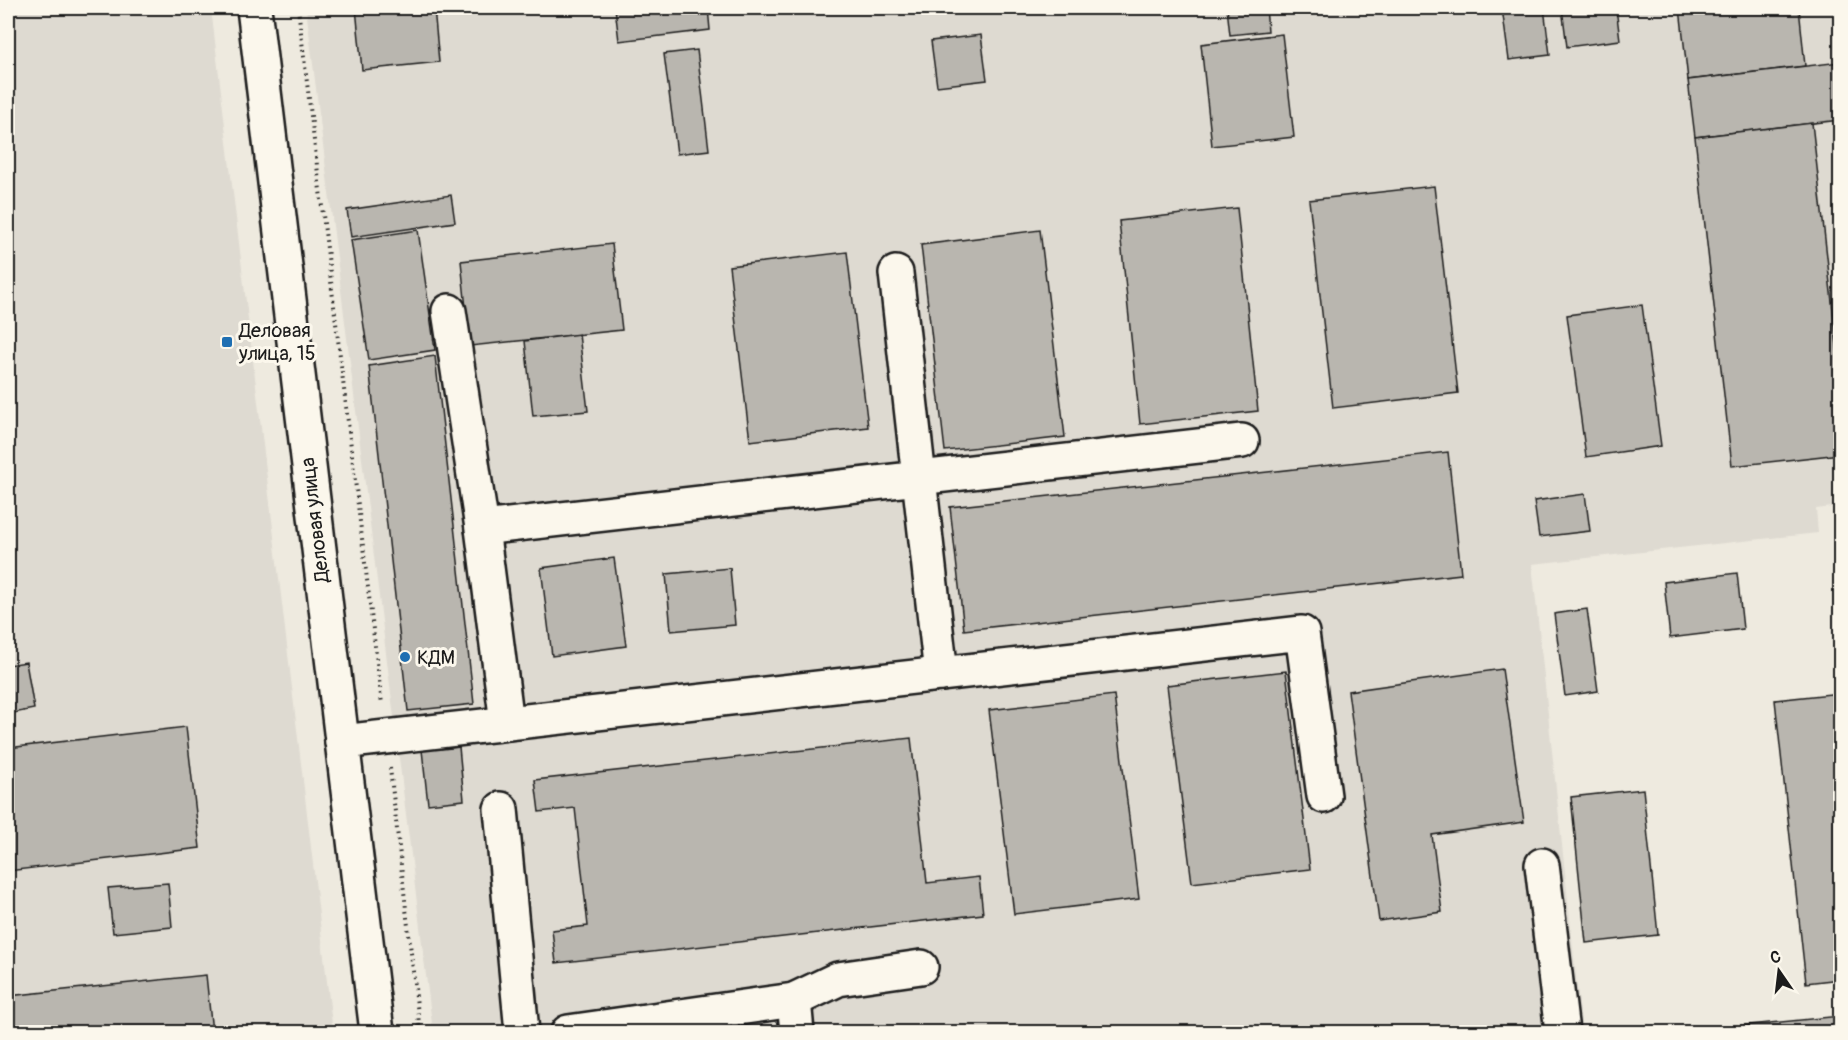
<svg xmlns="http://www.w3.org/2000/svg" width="1848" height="1040" viewBox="0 0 1848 1040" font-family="Pangolin,sans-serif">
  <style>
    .built { fill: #dedad1 }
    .building { fill: #b9b6af; stroke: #1c1c1c; stroke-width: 1.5 }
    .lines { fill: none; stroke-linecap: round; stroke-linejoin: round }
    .minor-casing { stroke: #1c1c1c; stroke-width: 38 }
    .path { stroke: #1c1c1c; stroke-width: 4; stroke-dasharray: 1.5 4.5; stroke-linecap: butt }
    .minor { stroke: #fbf7ec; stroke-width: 33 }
    .poi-dot { fill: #1f6fb2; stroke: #fbf7ec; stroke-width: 2 }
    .labels { text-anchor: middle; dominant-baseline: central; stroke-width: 6; stroke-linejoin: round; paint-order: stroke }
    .poi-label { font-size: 20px; fill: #1c1c1c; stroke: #fbf7ec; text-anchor: start }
    .street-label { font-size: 20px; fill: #1c1c1c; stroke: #fbf7ec }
  </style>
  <rect width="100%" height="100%" fill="#eeeadf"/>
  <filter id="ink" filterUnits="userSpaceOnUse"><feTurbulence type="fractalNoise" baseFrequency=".0167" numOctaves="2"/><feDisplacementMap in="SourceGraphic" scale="12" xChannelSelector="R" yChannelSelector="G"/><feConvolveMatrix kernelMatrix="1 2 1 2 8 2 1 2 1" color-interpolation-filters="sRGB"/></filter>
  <g filter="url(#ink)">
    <!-- built -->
    <g class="built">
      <polygon points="8,8 211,8 333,1032 8,1032"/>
      <polygon points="306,8 1840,8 1840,506 1816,509 1818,533 1532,564 1582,1032 433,1032"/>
    </g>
    <!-- building -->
    <g class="building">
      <polygon points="356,8 434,8 439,62 362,70"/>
      <polygon points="615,8 708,8 710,30 619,41"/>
      <polygon points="1227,8 1266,8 1268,31 1230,35"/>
      <polygon points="1502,8 1544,8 1550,55 1509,60"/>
      <polygon points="1562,8 1616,8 1620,40 1567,47"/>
      <polygon points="1680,8 1799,8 1805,66 1688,80"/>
      <polygon points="1282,34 1294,137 1212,146 1201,44"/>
      <polygon points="981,35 987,80 937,86 931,41"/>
      <polygon points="697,50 709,150 677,154 664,54"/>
      <polygon points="1840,62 1840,120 1695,137 1688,80"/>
      <polygon points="1812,123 1840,373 1840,454 1732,466 1695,137"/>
      <polygon points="1434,186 1458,393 1333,408 1309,200"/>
      <polygon points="451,195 455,222 351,237 347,210"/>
      <polygon points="1237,208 1258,411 1140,424 1119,221"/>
      <polygon points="418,230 435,350 369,360 351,240"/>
      <polygon points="1040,230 1065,437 945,451 921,245"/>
      <polygon points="612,244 622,330 470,346 461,261"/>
      <polygon points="847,252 868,427 750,441 729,266"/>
      <polygon points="1642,305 1661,446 1586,457 1567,315"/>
      <polygon points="579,334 588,411 533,416 525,341"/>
      <polygon points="435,356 474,704 408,711 369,366"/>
      <polygon points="1448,452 1461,574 964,630 950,507"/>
      <polygon points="1585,494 1590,531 1539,537 1534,501"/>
      <polygon points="614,558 626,646 552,656 541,568"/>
      <polygon points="730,568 735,625 671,631 666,574"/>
      <polygon points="1737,573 1743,629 1670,638 1664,582"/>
      <polygon points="1587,609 1598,691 1565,696 1554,614"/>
      <polygon points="26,662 34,709 8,714 8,665"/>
      <polygon points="1502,669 1524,822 1432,835 1442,912 1379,921 1348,691"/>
      <polygon points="1286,671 1310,869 1192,883 1167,685"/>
      <polygon points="1840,693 1840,979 1806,983 1775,700"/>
      <polygon points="1114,695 1139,899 1014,914 989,710"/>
      <polygon points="186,727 200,848 8,871 8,797 13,796 8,748"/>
      <polygon points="911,738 927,883 979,877 983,914 556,963 552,930 588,926 575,808 539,812 535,780"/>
      <polygon points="459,747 464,800 428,804 422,750"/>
      <polygon points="1643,789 1658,935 1586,943 1571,797"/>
      <polygon points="168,883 172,927 113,933 108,888"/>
      <polygon points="206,975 212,1032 8,1032 8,996"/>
      <polygon points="1840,1016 1840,1032 1711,1032 1710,1029"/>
    </g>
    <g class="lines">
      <!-- minor casing -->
      <g class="minor-casing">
        <g id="minor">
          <polyline points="254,8 377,1032"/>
          <polyline points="896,273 941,674"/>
          <polyline points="449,311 482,528 507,723"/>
          <polyline points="482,528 1242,441"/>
          <polyline points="342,742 1302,633 1324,796"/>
          <polyline points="501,809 522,1032"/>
          <polyline points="1542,865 1562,1032"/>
          <polyline points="794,1000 797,1032"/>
          <polyline points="568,1032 794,1000 838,979 921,967"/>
        </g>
      </g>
      <!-- path -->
      <g class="path">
        <polyline points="298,8 382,704"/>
        <polyline points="390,768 420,1032"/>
      </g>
      <!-- minor -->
      <use href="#minor" class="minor"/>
    </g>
  </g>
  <!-- markers -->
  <g class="poi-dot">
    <rect x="221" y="336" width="12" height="12" rx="3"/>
    <circle cx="405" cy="657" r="6"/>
  </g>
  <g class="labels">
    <!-- poi labels -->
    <g class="poi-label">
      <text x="239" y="330">Деловая<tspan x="239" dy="23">улица, 15</tspan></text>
      <text x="417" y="657">КДМ</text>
    </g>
    <!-- street labels -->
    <g class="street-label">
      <text transform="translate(315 520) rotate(-97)">Деловая улица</text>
    </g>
  </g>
  <!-- margin -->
  <rect width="1848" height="1040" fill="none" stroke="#fbf7ec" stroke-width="30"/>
  <rect x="15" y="15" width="1818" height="1010" fill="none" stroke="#1c1c1c" stroke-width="2" filter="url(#ink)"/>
  <!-- north arrow -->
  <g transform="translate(1779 971) rotate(346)" stroke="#fbf7ec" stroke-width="4.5" paint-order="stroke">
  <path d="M0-4.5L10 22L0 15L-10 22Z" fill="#1c1c1c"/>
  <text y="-9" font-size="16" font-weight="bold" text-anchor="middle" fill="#1c1c1c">С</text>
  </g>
</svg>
